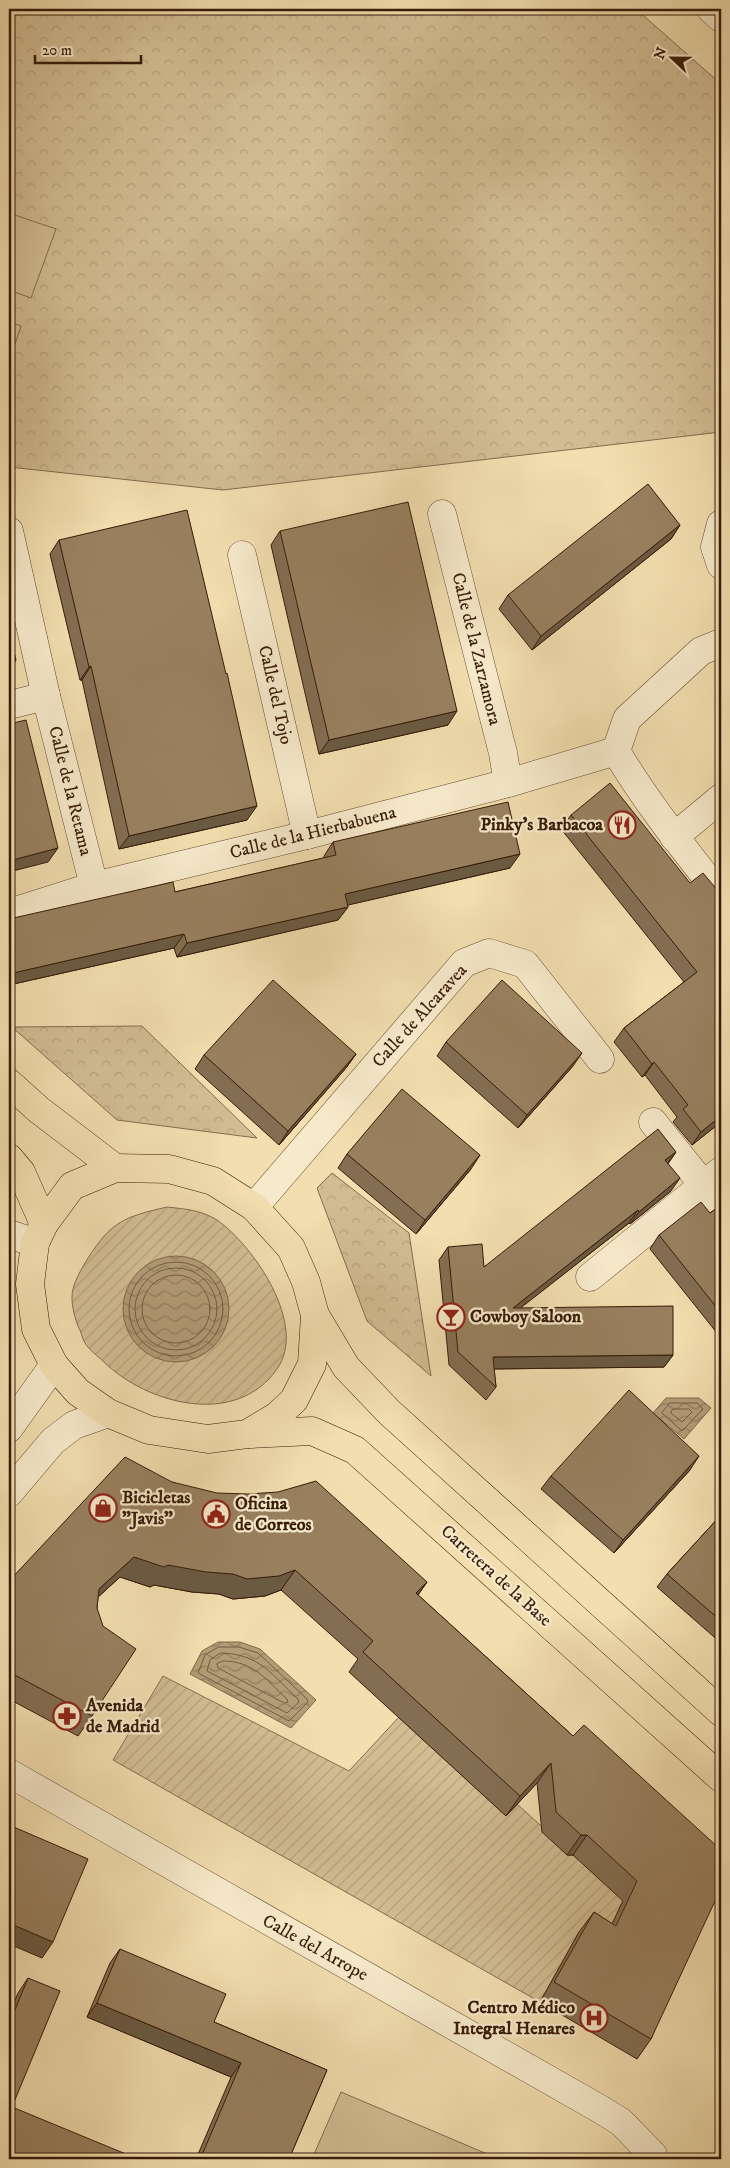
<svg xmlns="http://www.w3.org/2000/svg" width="730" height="2168" viewBox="0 0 730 2168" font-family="'IM FELL DW Pica',serif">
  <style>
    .park { fill: url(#park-crowns); stroke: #846c4e }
    .garden { fill: url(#garden-furrows); stroke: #846c4e }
    .pitch { fill: #d2bd93; stroke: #846c4e }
    .water { fill: url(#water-waves); stroke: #81684a }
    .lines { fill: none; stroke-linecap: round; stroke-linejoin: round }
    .shore { stroke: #745c3f; stroke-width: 1 }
    .minor-casing { stroke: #664c32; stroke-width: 29 }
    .major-casing { stroke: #371b08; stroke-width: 29 }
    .minor { stroke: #f7eacb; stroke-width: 28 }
    .major { stroke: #f2deaf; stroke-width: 28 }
    .wall { fill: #836e52; stroke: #371b08 }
    .shaded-wall { fill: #6a5a42; stroke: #371b08 }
    .building { fill: #98805f; stroke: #371b08 }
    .labels { text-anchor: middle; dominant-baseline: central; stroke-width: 4.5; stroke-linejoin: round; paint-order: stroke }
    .street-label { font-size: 18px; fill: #371b08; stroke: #f7eacb }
    .poi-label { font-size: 18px; font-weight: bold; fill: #371b08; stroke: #f7eacb; text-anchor: start }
  </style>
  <defs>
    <pattern id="park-crowns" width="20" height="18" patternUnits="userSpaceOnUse" patternTransform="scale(1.25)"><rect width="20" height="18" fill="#d2bd93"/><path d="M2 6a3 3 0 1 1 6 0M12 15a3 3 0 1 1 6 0" fill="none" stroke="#b5a27d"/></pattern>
    <pattern id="garden-furrows" width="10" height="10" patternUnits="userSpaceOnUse" patternTransform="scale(1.25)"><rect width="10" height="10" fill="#d2bd93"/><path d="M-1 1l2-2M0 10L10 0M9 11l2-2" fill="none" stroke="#b5a27d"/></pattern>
    <pattern id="water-waves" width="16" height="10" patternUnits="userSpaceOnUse" patternTransform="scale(1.25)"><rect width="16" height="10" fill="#b29c76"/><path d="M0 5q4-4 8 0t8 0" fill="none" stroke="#927e5f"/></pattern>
  </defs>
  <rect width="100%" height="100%" fill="#f2deaf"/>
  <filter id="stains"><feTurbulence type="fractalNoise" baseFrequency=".004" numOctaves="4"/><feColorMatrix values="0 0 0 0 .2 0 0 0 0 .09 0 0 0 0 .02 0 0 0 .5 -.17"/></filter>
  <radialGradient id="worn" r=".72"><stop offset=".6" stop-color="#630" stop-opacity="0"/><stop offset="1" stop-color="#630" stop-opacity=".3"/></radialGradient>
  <!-- park -->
  <g class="park">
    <polygon points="9,9 636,9 721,84 721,432 223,490 9,467"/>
    <polygon points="142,1026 257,1138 117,1120 12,1027"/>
    <polygon points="332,1173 409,1233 431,1376 367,1321 317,1188"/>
  </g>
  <!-- garden -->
  <g class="garden">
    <path d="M167,1207C185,1209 201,1210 217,1220C254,1246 308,1325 277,1369C236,1428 147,1404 104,1362C98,1356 89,1350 85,1343C82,1338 81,1331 78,1326C74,1315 70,1300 73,1289C76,1278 82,1268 88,1258C112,1221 124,1217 167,1207Z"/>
    <polygon points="163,1676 349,1771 399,1717 506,1816 517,1804 572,1854 625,1896 599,1952 579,1932 540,2002 113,1760"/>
  </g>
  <!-- pitch -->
  <g class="pitch">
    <polygon points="9,213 56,229 31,298 9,290"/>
    <polygon points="9,322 21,326 9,362"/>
    <polygon points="341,2092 499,2159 312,2159"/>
  </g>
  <!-- water -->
  <g class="water">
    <circle cx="176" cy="1309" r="53"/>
    <polygon points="666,1398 699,1398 711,1408 684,1439 653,1413"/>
    <polygon points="218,1642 240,1642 260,1649 316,1700 291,1728 190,1674 202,1651"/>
  </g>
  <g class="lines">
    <!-- shore -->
    <g class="shore">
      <circle cx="176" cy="1309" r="47"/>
      <circle cx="176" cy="1309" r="41"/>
      <circle cx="176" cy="1309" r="34"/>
      <polygon points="670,1403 697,1403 703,1409 682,1431 662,1413"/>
      <polygon points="673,1409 689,1409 692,1412 682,1422 671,1413"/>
      <polygon points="219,1647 239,1647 258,1653 307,1699 308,1702 289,1721 198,1673 205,1655"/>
      <path d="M221,1653C260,1654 272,1675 298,1699L299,1702L287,1713L207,1671L210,1660Z"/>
      <path d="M223,1661C254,1661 266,1680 287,1699L288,1702L284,1703L218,1668L217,1664Z"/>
    </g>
    <!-- minor casing -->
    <g class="minor-casing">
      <g id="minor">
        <polyline points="711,9 721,18"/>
        <polyline points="442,514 503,753 508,783"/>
        <polyline points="721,524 715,547 721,565"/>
        <polyline points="9,531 46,696 94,886"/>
        <polyline points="242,555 307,835"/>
        <path d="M721,643L701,651L627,719L616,751C646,802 684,849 721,896"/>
        <polyline points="9,705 46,696"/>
        <polyline points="674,837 721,798"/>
        <polyline points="9,913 94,886 307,835 508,783 616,751"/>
        <polyline points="653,1122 721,1207"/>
        <polyline points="254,1207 464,963 489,953 525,964 600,1059"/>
        <polyline points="9,1234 35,1243"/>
        <polyline points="590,1277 721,1171"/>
        <polyline points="9,1428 54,1365"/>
        <polyline points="9,1493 53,1441 74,1425 108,1413"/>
        <polyline points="9,1773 600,2109 621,2122 653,2155 653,2159"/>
      </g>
    </g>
    <!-- major casing -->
    <g class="major-casing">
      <g id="major">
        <polyline points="9,1083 39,1110 115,1168"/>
        <polyline points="9,1158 21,1172 44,1224"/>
        <polygon points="115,1168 169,1169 213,1181 254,1207 291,1248 306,1282 315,1315 312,1364 294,1400 277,1416 247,1434 208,1439 149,1430 108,1413 78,1392 54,1365 36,1329 30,1284 35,1243 44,1224 72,1186"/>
        <polyline points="315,1315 346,1367 389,1412 721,1712"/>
        <polyline points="251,1434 312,1431 355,1450 721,1778"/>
      </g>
    </g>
    <!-- minor -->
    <use href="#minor" class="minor"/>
    <!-- major -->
    <use href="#major" class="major"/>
  </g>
  <!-- wall -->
  <g class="wall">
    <polygon points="680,525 671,539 532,650 499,609 508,595"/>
    <polygon points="280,531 448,725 319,754 271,545"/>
    <polygon points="59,540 247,820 119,849 82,680 80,680 50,554"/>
    <polygon points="571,815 718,932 721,936 721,1122 692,1145 673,1122 677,1117 645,1075 642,1077 614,1042 624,1028 684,982 561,829"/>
    <polygon points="333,842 510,868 347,905 348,907 338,920 177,957 174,948 9,985 9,919 175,892 324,858 324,856"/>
    <polygon points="721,862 721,871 718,867"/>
    <polygon points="446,1042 573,1066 518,1128 437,1056"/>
    <polygon points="356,1054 346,1068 279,1145 195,1069 204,1055"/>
    <polygon points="676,1152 668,1164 671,1191 630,1224 629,1223 520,1308 673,1355 664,1367 494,1369 496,1387 486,1400 449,1365 439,1260 448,1247 484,1267"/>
    <polygon points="347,1154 471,1169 416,1234 338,1168"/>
    <polygon points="721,1205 721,1338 650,1249 659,1235 710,1213"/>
    <polygon points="690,1470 614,1553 541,1489 551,1476"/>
    <polygon points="172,1482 427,1582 418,1595 573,1736 721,1850 651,2039 637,2059 540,2002 579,1932 594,1912 612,1924 623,1901 573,1855 567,1855 542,1832 537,1783 506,1816 349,1672 358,1659 281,1590 265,1596 233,1599 219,1594 192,1592 154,1585 150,1587 120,1577 98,1597 97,1608 92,1716 78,1736 9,1699 9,1581"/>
    <polygon points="721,1515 721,1643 657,1587 667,1574"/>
    <polygon points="120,1949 214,2022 327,2070 289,2159 196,2159 231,2077 87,2017 110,1963"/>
    <polygon points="28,1978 12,2107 9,2159 9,2014 18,1993"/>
  </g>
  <!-- shaded-wall -->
  <g class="shaded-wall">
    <polygon points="680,525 671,539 532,650 541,636"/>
    <polygon points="16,660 9,671 9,662"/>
    <polygon points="91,666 82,680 80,680 89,667"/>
    <polygon points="457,711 448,725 319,754 329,740"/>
    <polygon points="257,806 247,820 119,849 129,836"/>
    <polygon points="58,848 48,862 9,872 9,861"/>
    <polygon points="520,854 510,868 335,908 345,894"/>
    <polygon points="348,907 338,920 177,957 187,943"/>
    <polygon points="721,923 721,929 706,942 715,928"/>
    <polygon points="184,934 174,948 9,985 9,978 13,973"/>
    <polygon points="582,1053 573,1066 518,1128 527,1115"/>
    <polygon points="356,1054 346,1068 279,1145 288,1131"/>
    <polygon points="654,1062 645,1075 642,1077 652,1064"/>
    <polygon points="721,1116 721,1122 692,1145 701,1132"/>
    <polygon points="676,1152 667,1164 665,1160"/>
    <polygon points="480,1155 471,1169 416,1234 425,1220"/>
    <polygon points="680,1178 671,1191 630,1224 639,1212"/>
    <polygon points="638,1210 629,1223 504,1321 513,1308"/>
    <polygon points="673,1355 664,1367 484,1369 493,1357"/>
    <polygon points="699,1456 690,1470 614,1553 623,1540"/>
    <polygon points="134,1557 168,1565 295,1570 281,1590 265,1596 233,1599 219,1594 192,1592 154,1585 150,1587 120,1577 85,1609 99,1589"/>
    <polygon points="427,1582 413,1602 416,1593"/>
    <polygon points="551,1763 537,1783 506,1816 520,1796"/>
    <polygon points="581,1835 587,1835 573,1855 567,1855"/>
    <polygon points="9,1923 53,1942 42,1958 9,1944"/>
    <polygon points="97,2003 241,2063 231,2077 87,2017"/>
    <polygon points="202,2155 211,2159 199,2159"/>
  </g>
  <!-- building -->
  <g class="building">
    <polygon points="648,484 680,525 541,636 508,595"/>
    <polygon points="408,502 457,711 329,740 280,531"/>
    <polygon points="187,510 226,674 227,673 257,806 129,836 91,666 89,667 59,540"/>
    <polygon points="9,630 16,660 9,662"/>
    <polygon points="26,720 58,848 9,861 9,724"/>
    <polygon points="610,783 690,883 703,873 719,892 721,894 721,923 715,928 721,936 721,1116 701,1132 683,1109 688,1105 654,1062 652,1064 624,1028 697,972 571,815"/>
    <polygon points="508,802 520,854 345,894 348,907 187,943 184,934 13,973 9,956 9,919 173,882 175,892 336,855 333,842"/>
    <polygon points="273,980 356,1054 288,1131 204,1055"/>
    <polygon points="502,980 582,1053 527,1115 446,1042"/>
    <polygon points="402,1089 480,1155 425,1220 347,1154"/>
    <polygon points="658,1129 676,1152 665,1160 680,1178 639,1212 638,1210 513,1308 673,1306 673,1355 493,1357 496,1387 458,1352 448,1247 482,1244 484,1267"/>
    <polygon points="701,1202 710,1213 721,1205 721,1313 659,1235"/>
    <polygon points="629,1390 699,1456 623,1540 551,1476"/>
    <polygon points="125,1457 172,1482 217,1493 248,1494 278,1492 316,1481 427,1582 416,1593 573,1736 584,1725 721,1850 721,1888 651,2039 554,1982 594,1912 616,1926 637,1881 587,1835 581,1835 556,1812 551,1763 520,1796 363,1652 373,1641 295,1570 279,1576 247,1579 233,1574 206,1572 168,1565 164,1567 134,1557 99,1589 97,1608 103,1626 136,1649 92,1716 9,1672 9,1581"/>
    <polygon points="721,1515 721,1621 667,1574"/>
    <polygon points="9,1825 88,1859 53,1942 9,1923"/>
    <polygon points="120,1949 226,1994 214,2022 327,2070 289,2159 211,2159 202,2155 241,2063 97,2003"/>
    <polygon points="28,1978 60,1991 12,2107 138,2159 9,2159 9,2022 10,2022"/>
  </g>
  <!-- icons -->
  <defs>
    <g id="restaurant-ring" transform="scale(1.4375)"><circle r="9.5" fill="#f7eacb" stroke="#8f2418" stroke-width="1.5"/><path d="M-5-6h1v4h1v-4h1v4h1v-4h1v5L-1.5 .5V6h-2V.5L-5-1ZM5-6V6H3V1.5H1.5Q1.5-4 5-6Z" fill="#8f2418"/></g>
    <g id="bar-ring" transform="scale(1.4375)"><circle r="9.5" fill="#f7eacb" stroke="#8f2418" stroke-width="1.5"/><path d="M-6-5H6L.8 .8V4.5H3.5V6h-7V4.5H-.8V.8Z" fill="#8f2418"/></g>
    <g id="shop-ring" transform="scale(1.4375)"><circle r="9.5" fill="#f7eacb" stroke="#8f2418" stroke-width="1.5"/><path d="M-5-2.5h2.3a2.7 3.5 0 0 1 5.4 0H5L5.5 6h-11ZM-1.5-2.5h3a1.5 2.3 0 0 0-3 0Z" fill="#8f2418"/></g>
    <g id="civic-ring" transform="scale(1.4375)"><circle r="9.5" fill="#f7eacb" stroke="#8f2418" stroke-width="1.5"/><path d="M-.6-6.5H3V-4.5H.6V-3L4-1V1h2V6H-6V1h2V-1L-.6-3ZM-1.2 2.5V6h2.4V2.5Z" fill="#8f2418"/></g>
    <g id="pharmacy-ring" transform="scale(1.4375)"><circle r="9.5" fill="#f7eacb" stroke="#8f2418" stroke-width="1.5"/><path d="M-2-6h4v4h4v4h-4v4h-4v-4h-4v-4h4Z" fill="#8f2418"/></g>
    <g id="hospital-ring" transform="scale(1.4375)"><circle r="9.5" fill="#f7eacb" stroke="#8f2418" stroke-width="1.5"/><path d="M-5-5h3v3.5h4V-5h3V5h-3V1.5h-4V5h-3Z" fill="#8f2418"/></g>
  </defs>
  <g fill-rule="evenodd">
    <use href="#restaurant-ring" x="622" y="825"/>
    <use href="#bar-ring" x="451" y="1317"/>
    <use href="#shop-ring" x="103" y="1508"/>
    <use href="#civic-ring" x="216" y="1514"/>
    <use href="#pharmacy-ring" x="67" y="1716"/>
    <use href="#hospital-ring" x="594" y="2018"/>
  </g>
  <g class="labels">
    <!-- street labels -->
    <g class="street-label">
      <text transform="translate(476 649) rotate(76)">Calle de la Zarzamora</text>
      <text transform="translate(275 695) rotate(77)">Calle del Tojo</text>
      <text transform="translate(70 791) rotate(76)">Calle de la Retama</text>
      <text transform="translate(313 833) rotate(-14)">Calle de la Hierbabuena</text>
      <text transform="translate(420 1016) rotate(-48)">Calle de Alcaravea</text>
      <text transform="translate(496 1576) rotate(42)">Carretera de la Base</text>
      <text transform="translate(315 1948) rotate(29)">Calle del Arrope</text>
    </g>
    <!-- poi labels -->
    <g class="poi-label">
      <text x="603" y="825" text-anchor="end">Pinky's Barbacoa</text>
      <text x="470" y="1317">Cowboy Saloon</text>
      <text x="122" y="1498">Bicicletas<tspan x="122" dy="21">"Javis"</tspan></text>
      <text x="235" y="1504">Oficina<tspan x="235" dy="21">de Correos</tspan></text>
      <text x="86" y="1706">Avenida<tspan x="86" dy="21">de Madrid</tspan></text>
      <text x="575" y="2008" text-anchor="end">Centro Médico<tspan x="575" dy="21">Integral Henares</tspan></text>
    </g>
  </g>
  <!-- margin -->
  <rect width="730" height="2168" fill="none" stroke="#f2deaf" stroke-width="30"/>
  <rect x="10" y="10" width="710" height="2148" fill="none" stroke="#371b08" stroke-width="2.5"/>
  <rect x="15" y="15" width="700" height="2138" fill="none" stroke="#371b08"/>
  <!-- north arrow -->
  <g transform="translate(672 58) rotate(292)" stroke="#f7eacb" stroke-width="4" paint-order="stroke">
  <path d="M0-4L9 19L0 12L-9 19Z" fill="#371b08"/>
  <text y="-8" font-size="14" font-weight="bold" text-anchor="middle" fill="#371b08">N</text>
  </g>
  <!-- scale -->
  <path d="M35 55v8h106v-8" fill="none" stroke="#371b08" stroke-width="2.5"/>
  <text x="42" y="55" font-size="15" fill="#371b08" stroke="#f7eacb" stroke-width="4" paint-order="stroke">20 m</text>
  <rect width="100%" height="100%" filter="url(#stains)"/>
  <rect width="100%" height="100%" fill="url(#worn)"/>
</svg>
